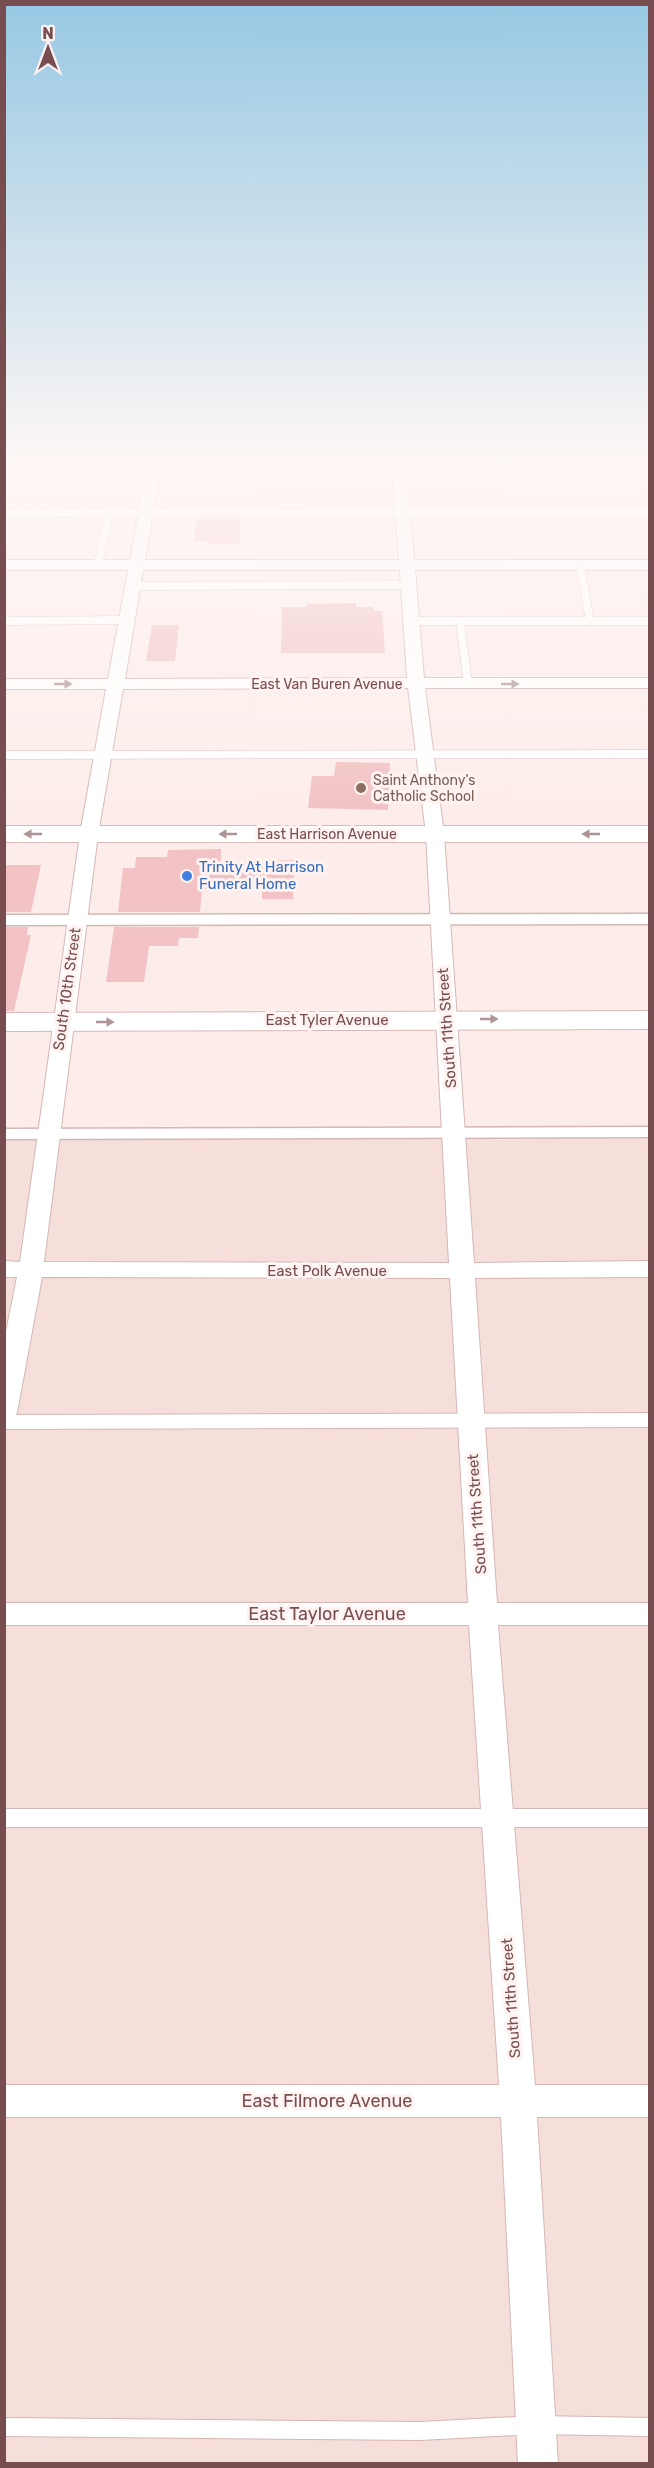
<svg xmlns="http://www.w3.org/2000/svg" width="654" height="2468" viewBox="0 0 654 2468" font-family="Rubik,sans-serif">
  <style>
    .residential { fill: #f6dfdb }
    .building { fill: #f2c2c4 }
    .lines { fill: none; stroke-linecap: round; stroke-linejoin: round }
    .lane-far3-casing { stroke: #d4b6b5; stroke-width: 9 }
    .lane-far2-casing { stroke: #d4b6b5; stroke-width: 13 }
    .lane-far1-casing { stroke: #d4b6b5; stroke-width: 16 }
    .lane-casing { stroke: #d4b6b5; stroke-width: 20 }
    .street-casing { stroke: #d4b6b5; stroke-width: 2 }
    .secondary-casing { stroke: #dbb7b7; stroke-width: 2 }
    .lane-far3 { stroke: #fff; stroke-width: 8 }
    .lane-far2 { stroke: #fff; stroke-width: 10 }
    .lane-far1 { stroke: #fff; stroke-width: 14 }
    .lane { stroke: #fff; stroke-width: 18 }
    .street { fill: #fff; fill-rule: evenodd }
    .secondary { fill: #fff; fill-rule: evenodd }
    .oneway { fill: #ae9496 }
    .education-dot { fill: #8d6e63; stroke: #fff3f1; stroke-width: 2 }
    .shop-dot { fill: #3f7fe0; stroke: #fff3f1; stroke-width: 2 }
    .labels { text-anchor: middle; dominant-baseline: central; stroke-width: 6; stroke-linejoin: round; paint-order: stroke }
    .far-street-label { font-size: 14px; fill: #784d50; stroke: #fff3f1 }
    .far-education-label { font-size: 14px; fill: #785e54; stroke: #fff3f1; text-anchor: start }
    .shop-label { font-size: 15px; fill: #366cbe; stroke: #fff3f1; text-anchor: start }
    .street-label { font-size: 15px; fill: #784d50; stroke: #fff3f1 }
    .near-street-label { font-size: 18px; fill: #784d50; stroke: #fff3f1 }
  </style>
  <rect width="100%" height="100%" fill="#fcedea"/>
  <!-- residential -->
  <polygon class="residential" points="649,1139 649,2463 5,2463 4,1140"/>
  <!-- building -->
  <g class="building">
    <polygon points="197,519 240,519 240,544 208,544 208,541 194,541"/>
    <polygon points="356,603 356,607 373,607 373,611 382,611 385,653 281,653 282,607 307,607 307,604"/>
    <polygon points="152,625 179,625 175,661 146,661"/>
    <polygon points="336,762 390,763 388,810 308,808 312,776 334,776"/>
    <polygon points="221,849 221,863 294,860 293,899 262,899 262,888 202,889 200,912 118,912 123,868 135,868 136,857 167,857 168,850"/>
    <polygon points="4,865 41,865 31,912 4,912"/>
    <polygon points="4,927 28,927 27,935 31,935 14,1011 4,1011"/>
    <polygon points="114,927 199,927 198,938 179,938 178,946 149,946 144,982 106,982"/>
  </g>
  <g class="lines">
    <!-- lane-far3 casing -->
    <g class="lane-far3-casing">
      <g id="lane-far3">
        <polyline points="4,513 650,512"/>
        <polyline points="98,565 109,513"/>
        <polyline points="580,565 590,621"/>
        <polyline points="133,586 408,585"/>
        <polyline points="4,621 127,620"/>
        <polyline points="411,621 650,621"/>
        <polyline points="460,621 468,684"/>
        <polyline points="4,755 650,754"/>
      </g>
    </g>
    <!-- lane-far2 casing -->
    <g class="lane-far2-casing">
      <g id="lane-far2">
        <polyline points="4,920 650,919"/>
        <polyline points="4,1134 650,1132"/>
      </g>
    </g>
    <!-- lane-far1 casing -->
    <g class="lane-far1-casing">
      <polyline id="lane-far1" points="4,1422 650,1420"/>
    </g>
    <!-- lane casing -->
    <g class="lane-casing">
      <g id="lane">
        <polyline points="4,1818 650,1818"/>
        <polyline points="4,2427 420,2431 536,2425 650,2427"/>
      </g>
    </g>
    <!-- street casing -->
    <g class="street-casing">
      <g id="street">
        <path d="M147,466H161L145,560H399L392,466H406L414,560H650V570H415L424,678H650V688H425L444,834L474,1263L650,1261V1277L475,1278L497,1603H650V1625H498L535,2085H650V2117H537L558,2464H518L501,2117H4V2085H499L469,1625H4V1603H468L450,1278L42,1277L17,1413L13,1419L4,1422V1342L17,1277H4V1261L20,1262L80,834L106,689H4V679H108L128,570H4V560H130ZM143,570H400L407,678L125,679ZM408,688L426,834L449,1263L44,1262L98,834L123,689Z"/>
        <polygon points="640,466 650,466 650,477 645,476"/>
      </g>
    </g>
    <!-- secondary casing -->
    <g class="secondary-casing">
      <g id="secondary">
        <rect x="4" y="826" width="646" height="16"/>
        <polygon points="650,1011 650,1029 4,1031 4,1013"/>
      </g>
    </g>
    <!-- lane-far3 -->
    <use href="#lane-far3" class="lane-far3"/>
    <!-- lane-far2 -->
    <use href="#lane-far2" class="lane-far2"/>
    <!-- lane-far1 -->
    <use href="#lane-far1" class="lane-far1"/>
    <!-- lane -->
    <use href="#lane" class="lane"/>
    <!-- street -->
    <use href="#street" class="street"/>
    <!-- secondary -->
    <use href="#secondary" class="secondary"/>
  </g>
  <!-- one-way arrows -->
  <defs><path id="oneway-solid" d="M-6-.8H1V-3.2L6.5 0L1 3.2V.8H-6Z" transform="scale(1.5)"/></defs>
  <g class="oneway">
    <use href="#oneway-solid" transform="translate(63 684)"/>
    <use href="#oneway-solid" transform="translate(510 684)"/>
    <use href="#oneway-solid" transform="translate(33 834) rotate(180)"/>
    <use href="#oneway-solid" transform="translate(228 834) rotate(180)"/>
    <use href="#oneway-solid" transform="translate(591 834) rotate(-180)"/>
    <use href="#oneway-solid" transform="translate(489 1019)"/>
    <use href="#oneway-solid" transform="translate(105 1022)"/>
  </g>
  <!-- sky -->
  <linearGradient id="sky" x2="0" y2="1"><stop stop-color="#97c8e3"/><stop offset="0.57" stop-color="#fef7f6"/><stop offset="1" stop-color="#fef7f6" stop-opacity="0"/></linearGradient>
  <rect width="654" height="812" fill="url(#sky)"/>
  <!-- markers -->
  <circle class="education-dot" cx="361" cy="788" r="6"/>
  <circle class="shop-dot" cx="187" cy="876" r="6"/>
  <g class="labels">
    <!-- far-street labels -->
    <g class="far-street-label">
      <text x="327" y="684">East Van Buren Avenue</text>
      <text x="327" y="834">East Harrison Avenue</text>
    </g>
    <!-- far-education labels -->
    <g class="far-education-label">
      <text x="373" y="780">Saint Anthony's<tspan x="373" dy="16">Catholic School</tspan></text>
    </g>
    <!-- shop labels -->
    <g class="shop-label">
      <text x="199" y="867">Trinity At Harrison<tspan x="199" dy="17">Funeral Home</tspan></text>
    </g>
    <!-- street labels -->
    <g class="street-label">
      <text transform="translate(67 989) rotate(-82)">South 10th Street</text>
      <text x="327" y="1020">East Tyler Avenue</text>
      <text transform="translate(447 1028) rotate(-94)">South 11th Street</text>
      <text x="327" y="1271">East Polk Avenue</text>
      <text transform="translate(477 1514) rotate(-94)">South 11th Street</text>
      <text transform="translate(511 1998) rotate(-94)">South 11th Street</text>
    </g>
    <!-- near-street labels -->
    <g class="near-street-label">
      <text x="327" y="1614">East Taylor Avenue</text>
      <text x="327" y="2101">East Filmore Avenue</text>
    </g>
  </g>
  <!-- border -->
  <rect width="654" height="2468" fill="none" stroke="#784d50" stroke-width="12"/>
  <!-- north arrow -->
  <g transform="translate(48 48)" stroke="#fff3f1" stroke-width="4.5" paint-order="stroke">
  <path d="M0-4.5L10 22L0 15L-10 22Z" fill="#784d50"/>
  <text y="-9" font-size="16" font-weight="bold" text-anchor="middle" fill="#784d50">N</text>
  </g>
</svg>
